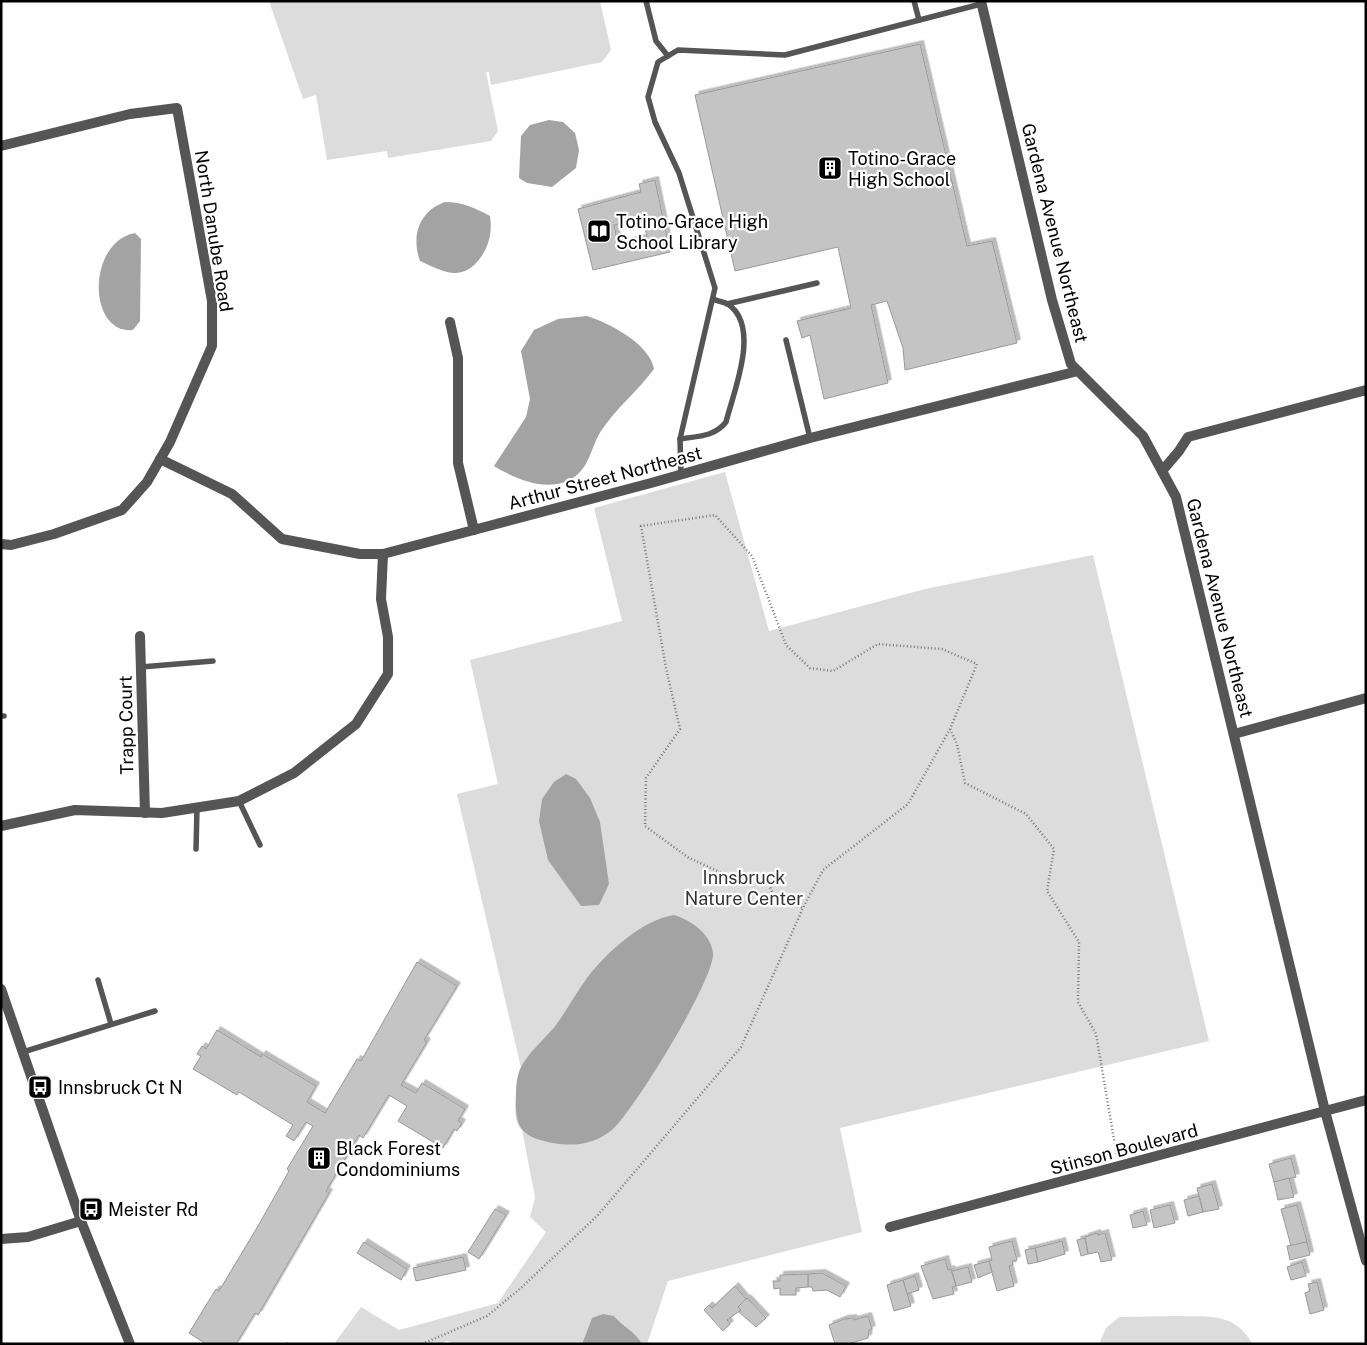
<svg xmlns="http://www.w3.org/2000/svg" width="1367" height="1345" viewBox="0 0 1367 1345" font-family="'Public Sans',sans-serif">
  <style>
    .green { fill: #dcdcdc }
    .water { fill: #a3a3a3 }
    .building { fill: #c4c4c4; stroke: #999; fill-rule: evenodd; filter: url(#shadow) }
    .lines { fill: none; stroke-linecap: round; stroke-linejoin: round }
    .path { stroke: #777; stroke-width: 2.5; stroke-dasharray: 1 2.5; stroke-linecap: butt }
    .service { stroke: #555; stroke-width: 5.5 }
    .minor { stroke: #555; stroke-width: 10 }
    .tertiary { stroke: #555; stroke-width: 10 }
    .labels { text-anchor: middle; dominant-baseline: central; stroke-width: 4.5; stroke-linejoin: round; paint-order: stroke }
    .poi-label { font-size: 18px; fill: #000; stroke: #fff; text-anchor: start }
    .street-label { font-size: 18px; fill: #000; stroke: #fff }
    .park-label { font-size: 18px; fill: #333; stroke: #fff }
  </style>
  <defs>
    <filter id="shadow"><feDropShadow dx="3.5" dy="-3.5" stdDeviation="0" flood-color="#0004"/></filter>
  </defs>
  <rect width="100%" height="100%" fill="#fff"/>
  <!-- green -->
  <g class="green">
    <polygon points="269,1 600,1 611,50 602,62 491,85 489,72 486,72 498,131 491,141 388,158 387,151 327,160 316,95 303,99"/>
    <path d="M725,472L769,631L925,589L1093,555L1209,1041L840,1128L862,1232L668,1281L647,1344H642C635,1331 623,1327 614,1316L592,1318L582,1344H455L447,1341L439,1344H334L361,1307L399,1330L498,1303L546,1232L530,1217L535,1197L522,1130C510,1121 517,1086 519,1072L521,1068L457,794L498,784L470,660L622,621L594,508Z"/>
    <path d="M1178,1316C1211,1317 1233,1312 1253,1344H1099L1106,1328L1119,1317Z"/>
  </g>
  <!-- water -->
  <g class="water">
    <polygon points="549,120 563,122 575,133 579,150 576,168 552,187 527,183 519,178 521,136 530,125"/>
    <path d="M445,202C462,202 475,208 490,216C492,231 490,244 481,257C463,282 445,273 420,261C411,236 419,211 445,202Z"/>
    <path d="M135,233L141,239L140,321L133,330C87,334 87,242 135,233Z"/>
    <path d="M587,316C609,323 650,344 654,369C638,391 616,408 601,431C593,443 590,462 580,472C556,497 517,480 494,466L526,417L530,399L521,351L534,330L558,319Z"/>
    <polygon points="566,774 576,779 590,798 600,822 609,884 599,905 581,906 548,860 539,821 542,799 554,782"/>
    <path d="M674,915C691,920 711,934 713,953C715,979 634,1110 613,1129C596,1144 575,1147 553,1143C522,1137 515,1129 516,1098C516,1091 516,1080 519,1072C525,1055 545,1039 556,1025C567,1010 576,993 587,978C607,952 642,920 674,915Z"/>
    <path d="M603,1314L614,1316C623,1327 635,1331 642,1344H582L592,1318Z"/>
  </g>
  <!-- building -->
  <g class="building">
    <polygon points="920,44 967,246 992,241 1017,343 905,370 903,348 887,301 871,305 888,383 824,399 810,335 802,338 797,321 851,308 838,247 735,271 695,95"/>
    <path d="M655,180L670,252L593,270L578,209L641,192L639,184ZM643,218L647,237L618,244L614,225Z"/>
    <polygon points="417,962 457,986 424,1040 427,1042 401,1085 416,1093 422,1083 465,1109 458,1121 462,1123 457,1131 454,1129 443,1148 398,1121 407,1106 389,1095 363,1138 359,1135 326,1191 329,1193 258,1315 255,1313 236,1344 206,1344 189,1333 216,1289 219,1291 258,1226 289,1171 287,1169 313,1126 306,1122 294,1141 286,1136 293,1125 239,1092 237,1095 193,1069 201,1056 197,1054 202,1046 206,1049 217,1030 261,1057 262,1054 316,1086 307,1102 325,1113 357,1059 361,1061"/>
    <polygon points="1291,1158 1296,1177 1274,1182 1269,1164"/>
    <polygon points="1289,1178 1294,1197 1278,1200 1274,1182"/>
    <polygon points="1212,1184 1219,1209 1203,1212 1197,1188"/>
    <polygon points="1199,1196 1203,1212 1188,1216 1184,1200"/>
    <polygon points="1170,1205 1175,1223 1154,1228 1150,1210"/>
    <polygon points="1297,1205 1307,1242 1291,1246 1281,1209"/>
    <polygon points="495,1209 506,1215 479,1259 468,1252"/>
    <polygon points="1143,1211 1147,1225 1133,1228 1130,1215"/>
    <polygon points="1097,1233 1098,1235 1105,1233 1112,1260 1101,1262 1098,1252 1088,1254 1085,1237"/>
    <polygon points="1085,1238 1088,1254 1081,1256 1077,1240"/>
    <polygon points="1012,1241 1017,1260 1012,1261 1013,1265 1009,1266 1014,1286 997,1291 989,1261 992,1260 989,1247"/>
    <polygon points="1062,1241 1065,1254 1038,1262 1035,1248"/>
    <polygon points="364,1242 407,1269 401,1280 357,1253"/>
    <polygon points="1307,1242 1310,1255 1290,1260 1287,1246"/>
    <polygon points="1035,1248 1038,1262 1028,1264 1025,1250"/>
    <polygon points="463,1257 466,1270 416,1281 413,1268"/>
    <polygon points="945,1259 948,1270 951,1269 956,1286 952,1287 954,1294 933,1299 921,1266"/>
    <polygon points="989,1261 992,1272 978,1278 974,1265"/>
    <polygon points="1302,1262 1306,1276 1291,1280 1287,1267"/>
    <polygon points="968,1267 972,1282 956,1286 952,1271"/>
    <polygon points="822,1273 846,1286 840,1297 827,1290 813,1291 812,1287 808,1287 808,1274"/>
    <polygon points="808,1274 808,1287 796,1288 796,1295 780,1295 780,1288 774,1289 773,1281 780,1281 780,1275"/>
    <polygon points="915,1276 919,1290 907,1294 903,1280"/>
    <polygon points="903,1280 911,1306 894,1311 887,1285"/>
    <polygon points="1317,1282 1324,1310 1310,1314 1305,1293 1310,1291 1308,1284"/>
    <polygon points="735,1286 746,1299 738,1307 741,1310 727,1320 730,1324 723,1331 704,1310 709,1305 712,1308"/>
    <polygon points="747,1298 766,1318 756,1327 739,1312 741,1310 738,1307"/>
    <polygon points="868,1316 872,1329 869,1330 868,1338 848,1344 835,1344 829,1325 844,1319 853,1318 854,1320"/>
  </g>
  <g class="lines">
    <!-- path -->
    <g class="path">
      <polyline points="950,729 957,744 965,783 1026,814 1054,849 1047,891 1079,942 1078,1002 1096,1034 1117,1157"/>
      <polyline points="286,1343 288,1344"/>
      <polyline points="422,1344 487,1316 521,1288 598,1215 741,1047 803,908 823,870 908,804 950,729 977,664 942,649 878,644 833,671 810,668 786,645 752,556 715,515 641,526 666,668 680,729 646,778 645,826 689,858 737,880 764,873 774,896 803,908"/>
    </g>
    <!-- service -->
    <g class="service">
      <polyline points="646,1 656,41 668,56"/>
      <polyline points="914,1 919,20"/>
      <polyline points="727,304 817,283"/>
      <polyline points="786,340 810,438"/>
      <path d="M680,439C698,436 714,437 726,422C734,390 761,327 728,304C724,302 717,301 713,299"/>
      <polyline points="681,475 680,439 715,288 679,173 655,122 648,97 658,62 678,50 785,55 981,4"/>
      <polyline points="141,667 213,661"/>
      <polyline points="1,716 4,716"/>
      <polyline points="239,801 260,845"/>
      <polyline points="196,849 197,808"/>
      <polyline points="98,980 111,1024"/>
      <polyline points="23,1052 155,1011"/>
    </g>
    <!-- minor -->
    <g class="minor">
      <polyline points="1,146 130,114 177,108 212,301 212,346 170,442 147,482 122,510 54,534 11,545 1,544"/>
      <polyline points="450,322 458,358 458,463 474,530"/>
      <polyline points="160,459 232,494 282,539 360,554 383,554 651,483 810,438 1078,371"/>
      <polyline points="1162,471 1179,451 1188,437 1366,390"/>
      <polyline points="140,636 145,813"/>
      <polyline points="1234,734 1366,698"/>
      <polyline points="1,826 75,810 162,813 239,801 294,773 356,724 388,674 388,637 381,599 383,554"/>
      <polyline points="890,1227 1325,1111 1366,1261"/>
      <polyline points="1,1239 28,1237 81,1221"/>
    </g>
    <!-- tertiary -->
    <g class="tertiary">
      <polyline points="981,1 1052,300 1071,364 1143,436 1176,497 1325,1111 1366,1100"/>
      <polyline points="1,989 81,1221 130,1344"/>
    </g>
  </g>
  <!-- icons -->
  <defs>
    <g id="building-square" transform="scale(1.25)"><rect x="-9" y="-9" width="18" height="18" rx="4" fill="#000" stroke="#fff"/><path d="M-4-6H4V6H1V3H-1V6H-4ZM-2.5-4.3h1.7v1.8h-1.7ZM.8-4.3h1.7v1.8H.8ZM-2.5-1h1.7V.8h-1.7ZM.8-1h1.7V.8H.8Z" fill="#fff"/></g>
    <g id="library-square" transform="scale(1.25)"><rect x="-9" y="-9" width="18" height="18" rx="4" fill="#000" stroke="#fff"/><path d="M-6-4Q-3-5.5-.7-3.5V5Q-3 3-6 4ZM6-4Q3-5.5 .7-3.5V5Q3 3 6 4Z" fill="#fff"/></g>
    <g id="bus-square" transform="scale(1.25)"><rect x="-9" y="-9" width="18" height="18" rx="4" fill="#000" stroke="#fff"/><path d="M-5-6H5V4H4V6H2V4H-2V6H-4V4H-5ZM-3.5-4V0h7V-4ZM-3.5 1.2v1.5H-2V1.2ZM2 1.2v1.5H3.5V1.2Z" fill="#fff"/></g>
  </defs>
  <g fill-rule="evenodd">
    <use href="#building-square" x="830" y="168"/>
    <use href="#library-square" x="599" y="231"/>
    <use href="#bus-square" x="40" y="1087"/>
    <use href="#building-square" x="319" y="1158"/>
    <use href="#bus-square" x="91" y="1209"/>
  </g>
  <g class="labels">
    <!-- poi labels -->
    <g class="poi-label">
      <text x="848" y="158">Totino-Grace<tspan x="848" dy="21">High School</tspan></text>
      <text x="616" y="221">Totino-Grace High<tspan x="616" dy="21">School Library</tspan></text>
      <text x="58" y="1087">Innsbruck Ct N</text>
      <text x="336" y="1148">Black Forest<tspan x="336" dy="21">Condominiums</tspan></text>
      <text x="108" y="1209">Meister Rd</text>
    </g>
    <!-- street labels -->
    <g class="street-label">
      <text transform="translate(214 231) rotate(81)">North Danube Road</text>
      <text transform="translate(1055 233) rotate(76)">Gardena Avenue Northeast</text>
      <text transform="translate(605 478) rotate(-15)">Arthur Street Northeast</text>
      <text transform="translate(1220 608) rotate(76)">Gardena Avenue Northeast</text>
      <text transform="translate(126 725) rotate(-91)">Trapp Court</text>
      <text transform="translate(1124 1149) rotate(-15)">Stinson Boulevard</text>
    </g>
    <!-- park labels -->
    <g class="park-label">
      <text x="744" y="877">Innsbruck<tspan x="744" dy="21">Nature Center</tspan></text>
    </g>
  </g>
  <!-- border -->
  <rect width="1367" height="1345" fill="none" stroke="#000000" stroke-width="5"/>
</svg>
